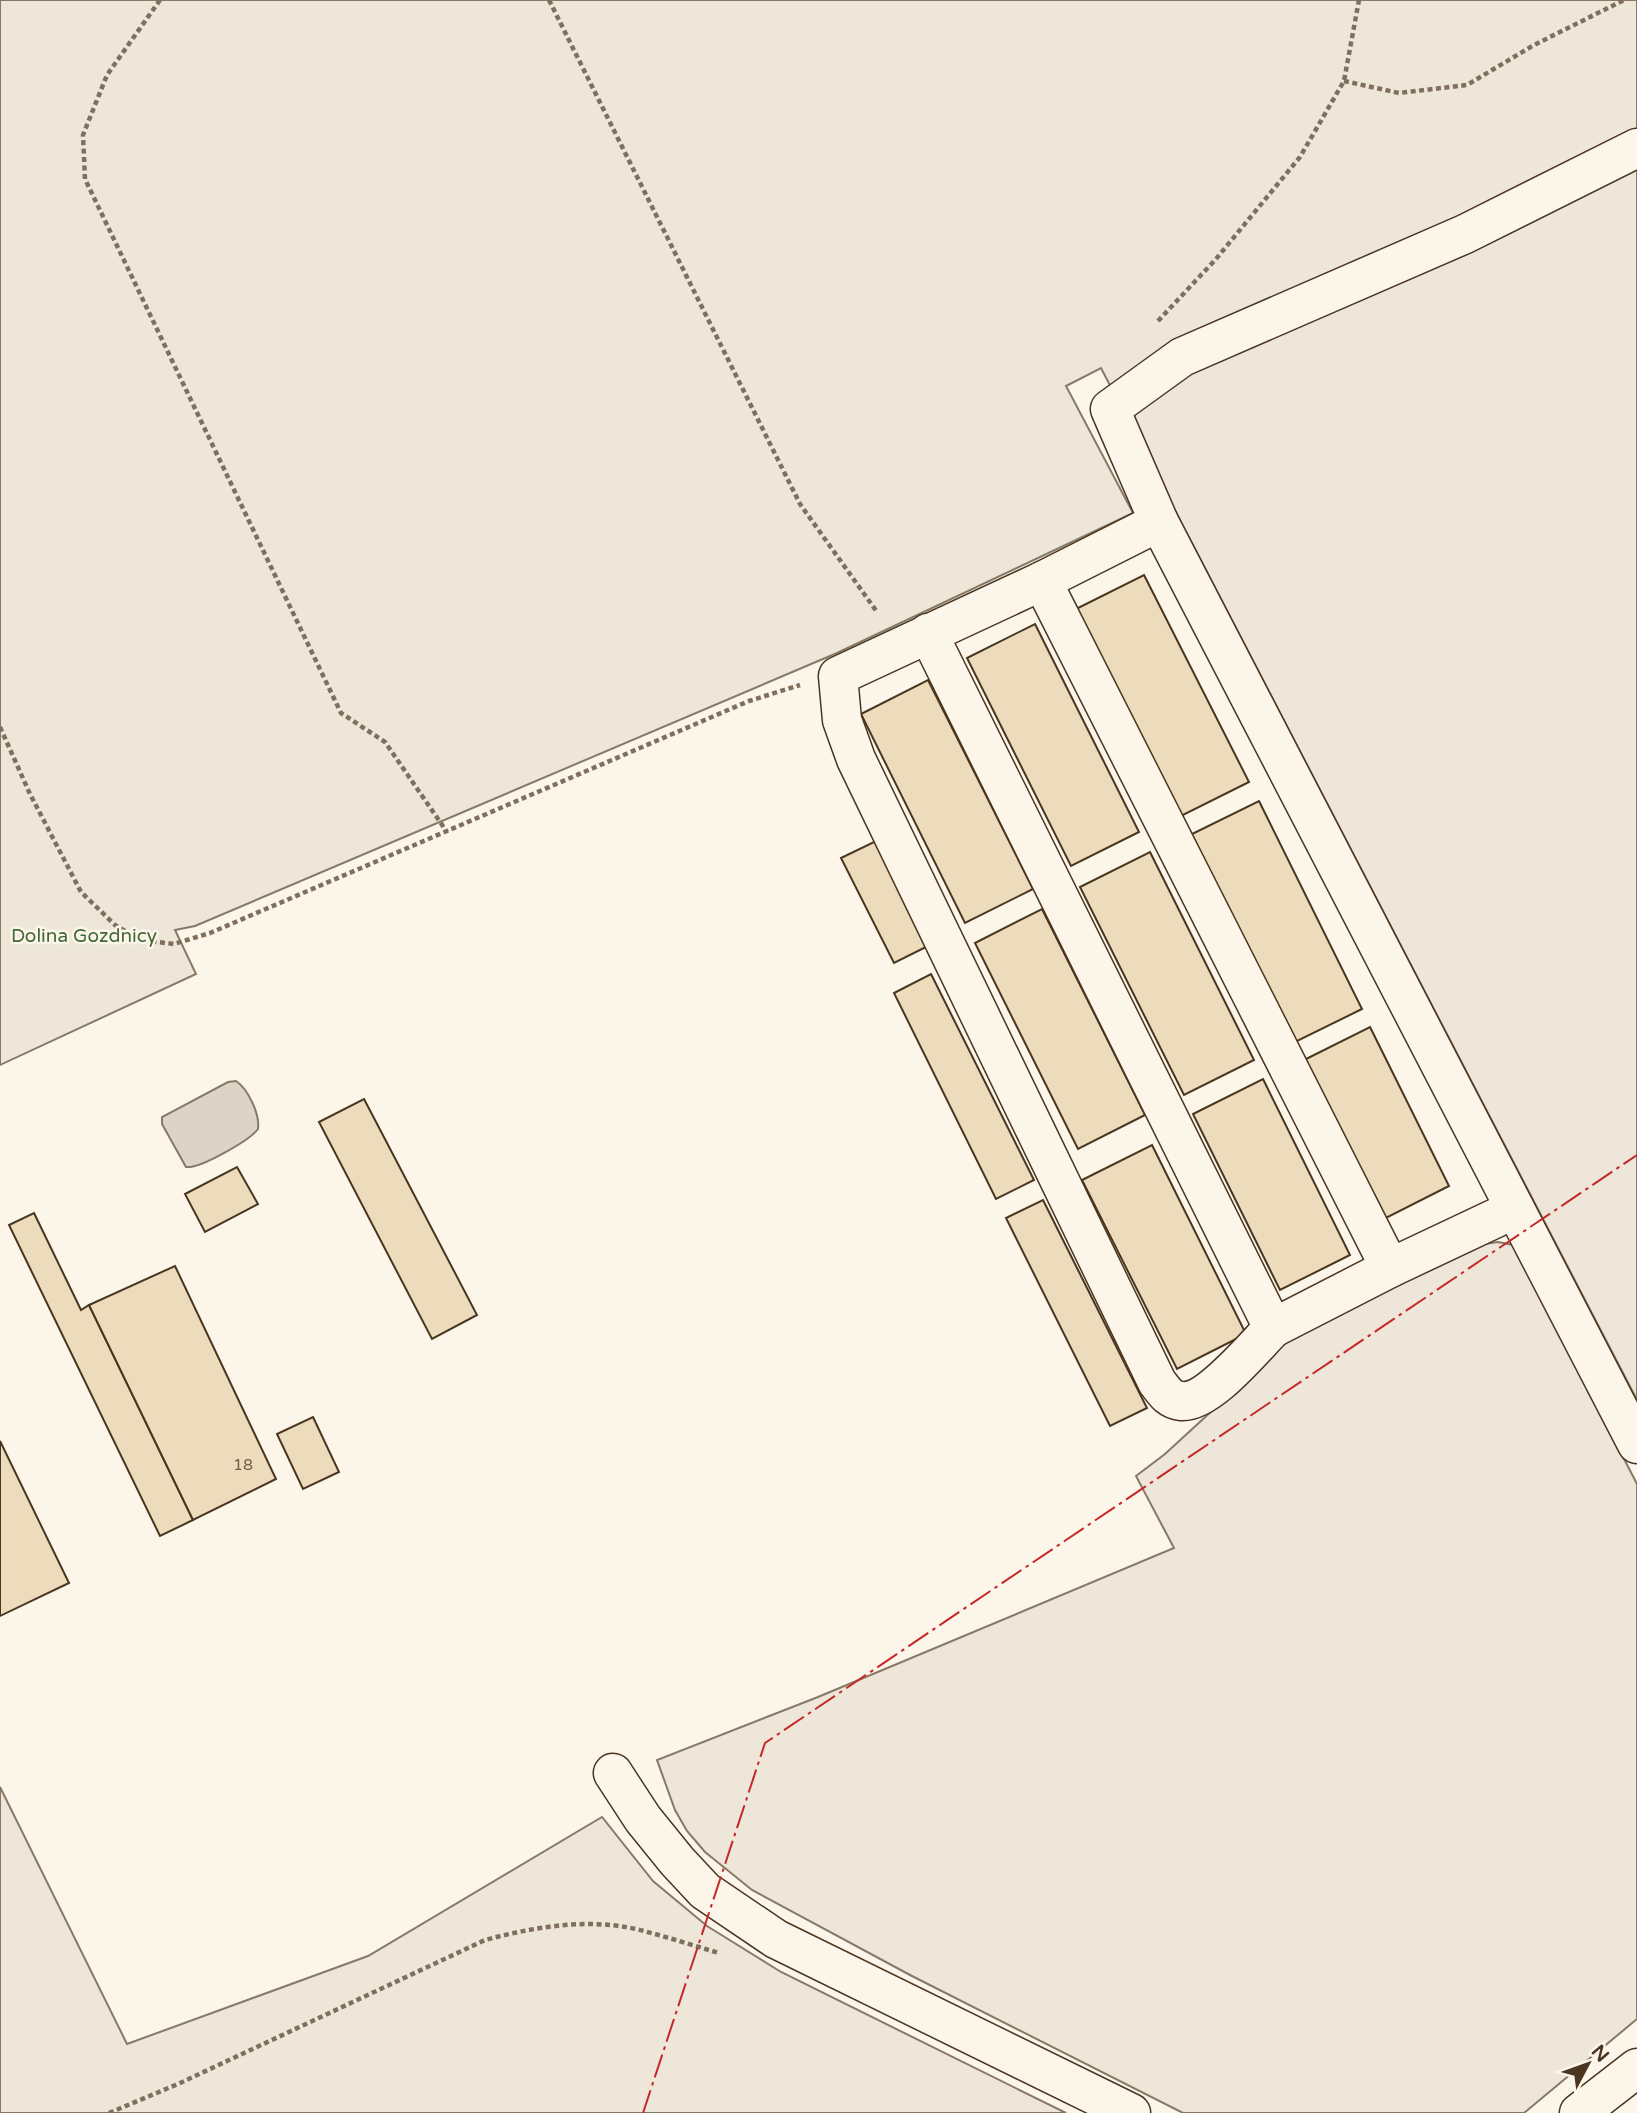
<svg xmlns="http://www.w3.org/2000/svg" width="1637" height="2113" viewBox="0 0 1637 2113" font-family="'Varela Round',sans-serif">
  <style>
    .green { fill: #ede6d9; stroke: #887966; stroke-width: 2 }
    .water { fill: #dcd4c6; stroke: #887966; stroke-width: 2 }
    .building { fill: #ecdcbc; stroke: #4a3520; stroke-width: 2 }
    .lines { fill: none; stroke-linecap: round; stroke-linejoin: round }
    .minor-casing { stroke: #4a3520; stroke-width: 41 }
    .path { stroke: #7f6f5c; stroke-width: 4.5; stroke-dasharray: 5 3.5; stroke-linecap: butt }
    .minor { stroke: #fbf6e9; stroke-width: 38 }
    .power { stroke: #c62828; stroke-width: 2; stroke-dasharray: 24 5 3.5 5; stroke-linecap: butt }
    .labels { text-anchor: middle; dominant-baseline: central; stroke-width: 5; stroke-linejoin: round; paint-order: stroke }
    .number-label { font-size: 16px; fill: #725f47 }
    .park-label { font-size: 19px; fill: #436837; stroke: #fbf6e9 }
  </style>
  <rect width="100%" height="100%" fill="#fbf6e9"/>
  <!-- green -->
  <g class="green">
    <polygon points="0,0 1637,0 1637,1400 1101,368 1066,386 1133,513 837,653 195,926 175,930 196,974 0,1065"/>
    <polygon points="1498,1242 1513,1245 1637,1484 1637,2019 1524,2113 1183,2113 910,1975 752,1890 705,1852 687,1831 675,1810 657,1760 818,1697 1174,1548 1136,1476 1165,1454 1239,1386 1275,1349 1302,1331 1484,1244"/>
    <polygon points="0,1787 127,2044 368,1956 602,1817 653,1881 707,1926 781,1972 1066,2113 0,2113"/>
  </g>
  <!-- water -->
  <path class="water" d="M236,1081C248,1089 260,1114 258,1129C250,1140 200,1169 186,1167L162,1124V1117L228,1082Z"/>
  <!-- building -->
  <g class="building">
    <polygon points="1144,575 1249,782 1179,817 1074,610"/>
    <polygon points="1035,624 1139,832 1071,866 967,658"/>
    <polygon points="928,680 1033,889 965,923 861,714"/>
    <polygon points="1259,801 1362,1009 1291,1044 1188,836"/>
    <polygon points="876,841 928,946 894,963 841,858"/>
    <polygon points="1150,852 1254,1060 1184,1095 1080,887"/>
    <polygon points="1042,909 1145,1115 1078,1149 975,943"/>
    <polygon points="931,974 1034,1180 996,1199 894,993"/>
    <polygon points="1370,1027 1449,1186 1380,1221 1300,1062"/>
    <polygon points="1263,1079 1350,1255 1280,1290 1193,1114"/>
    <polygon points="364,1099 477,1315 432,1339 319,1122"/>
    <polygon points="1152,1145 1246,1334 1177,1369 1082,1180"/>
    <polygon points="237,1167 258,1204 205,1232 185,1194"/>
    <polygon points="1043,1200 1147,1408 1110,1426 1006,1218"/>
    <polygon points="34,1213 81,1310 89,1305 193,1520 160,1536 9,1225"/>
    <polygon points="175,1266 276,1479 193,1520 89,1305"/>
    <polygon points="313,1417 339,1472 303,1489 277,1434"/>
    <polygon points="0,1441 69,1583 0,1616"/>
  </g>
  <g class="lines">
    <!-- minor casing -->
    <g class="minor-casing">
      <g id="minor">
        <polyline points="1637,148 1465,234 1182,357 1110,409 1159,522 1637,1444"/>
        <path d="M1159,522L1042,581L838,676L842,720L856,759L1157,1382C1164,1391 1169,1400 1181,1401C1208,1404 1254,1347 1273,1328"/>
        <polyline points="1042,581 1390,1268 1515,1209"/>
        <polyline points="928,633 1273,1328 1390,1268"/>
        <polyline points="613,1773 643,1819 677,1861 705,1891 776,1939 1131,2113"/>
        <polyline points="1579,2113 1637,2068"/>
      </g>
    </g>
    <!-- path -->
    <g class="path">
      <polyline points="160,0 107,75 83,135 85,179 341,713 385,742 447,832"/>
      <polyline points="549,0 800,504 877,612"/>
      <polyline points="1344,81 1399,93 1467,85 1534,45 1624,0"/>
      <polyline points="1158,321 1216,259 1300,157 1344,81 1359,0"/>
      <polyline points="0,727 30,794 81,892 115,925 140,940 174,944 210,933 749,701 800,685"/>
      <path d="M109,2113L178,2084L485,1940C534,1927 586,1918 636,1929C664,1936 692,1945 719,1953"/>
    </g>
    <!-- minor -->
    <use href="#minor" class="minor"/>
    <!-- power -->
    <polyline class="power" points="643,2113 765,1743 1637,1155"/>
  </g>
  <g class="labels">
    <!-- number labels -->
    <g class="number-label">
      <text x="243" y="1465">18</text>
    </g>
    <!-- park labels -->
    <g class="park-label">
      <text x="84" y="936">Dolina Gozdnicy</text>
    </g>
  </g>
  <!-- north arrow -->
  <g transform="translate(1588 2064) rotate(49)" stroke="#fbf6e9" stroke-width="5" paint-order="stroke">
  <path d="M0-5L12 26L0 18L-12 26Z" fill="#4a3520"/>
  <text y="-10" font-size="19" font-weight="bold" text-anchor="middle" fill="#4a3520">N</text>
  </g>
</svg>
